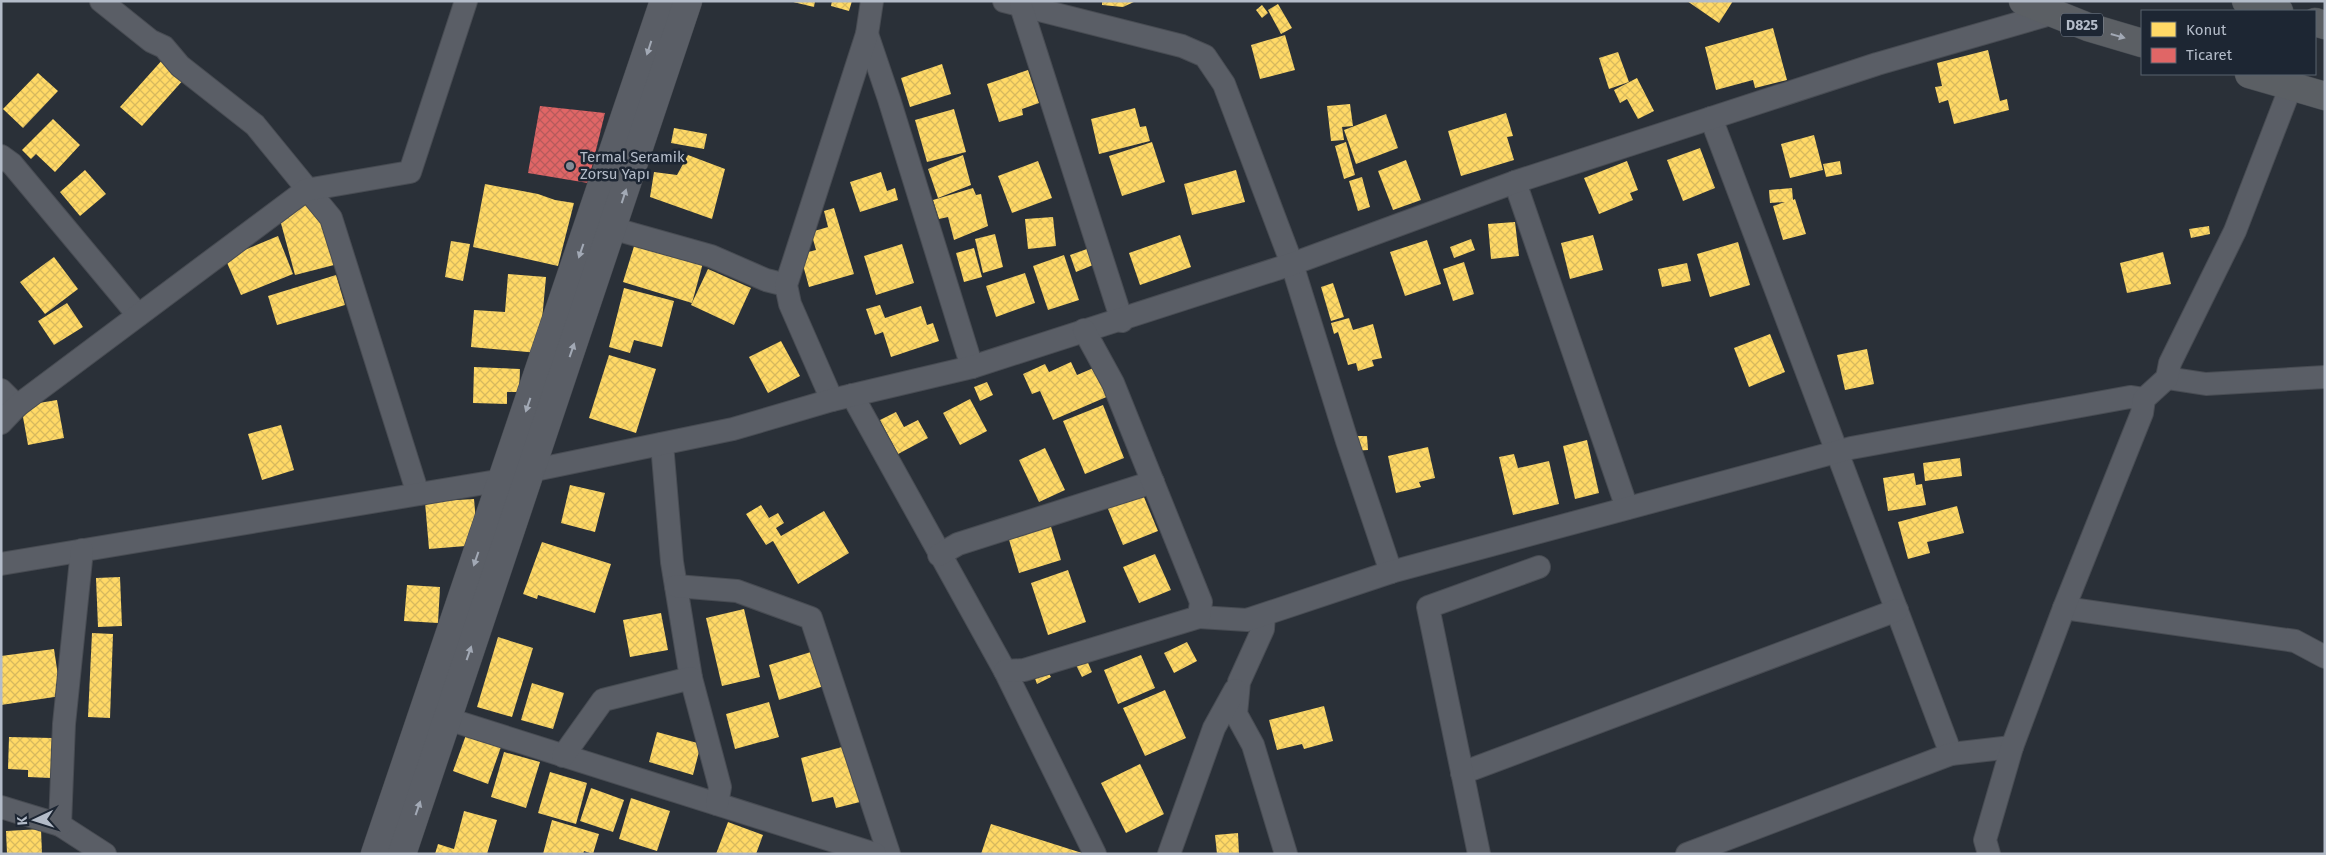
<svg xmlns="http://www.w3.org/2000/svg" width="2326" height="855" viewBox="0 0 2326 855" font-family="'Fira Sans',sans-serif">
  <style>
    .homes { fill: url(#homes-cross-hatch) }
    .shops { fill: url(#shops-cross-hatch) }
    .lines { fill: none; stroke-linecap: round; stroke-linejoin: round }
    .minor-casing { stroke: #484c53; stroke-width: 24 }
    .tertiary-casing { stroke: #484c53; stroke-width: 29 }
    .trunk-casing { stroke: #474c53; stroke-width: 29 }
    .minor { stroke: #5a5e66; stroke-width: 22 }
    .tertiary { stroke: #5a5e66; stroke-width: 28 }
    .trunk { stroke: #5b5f64; stroke-width: 28 }
    .oneway { fill: #a2a9b5 }
    .poi-dot { fill: #848b96; stroke: #1d2633; stroke-width: 2 }
    .labels { text-anchor: middle; dominant-baseline: central; stroke-width: 5; stroke-linejoin: round; paint-order: stroke }
    .shield { fill: #1d2633; stroke: #878f9c; stroke-width: 1 }
    .shield-label { font-size: 14px; font-weight: bold; fill: #b4bcc9 }
    .poi-label { font-size: 15px; fill: #b4bcc9; stroke: #1d2633; text-anchor: start }
  </style>
  <defs>
    <pattern id="homes-cross-hatch" width="8" height="8" patternUnits="userSpaceOnUse" patternTransform="scale(1.25)"><rect width="8" height="8" fill="#ffd966"/><path d="M0 0l8 8M0 8l8-8" fill="none" stroke="#d7b95e"/></pattern>
    <pattern id="shops-cross-hatch" width="8" height="8" patternUnits="userSpaceOnUse" patternTransform="scale(1.25)"><rect width="8" height="8" fill="#e06666"/><path d="M0 0l8 8M0 8l8-8" fill="none" stroke="#b65a5c"/></pattern>
  </defs>
  <rect width="100%" height="100%" fill="#2a3038"/>
  <!-- homes -->
  <g class="homes">
    <polygon points="789,1 815,1 814,7"/>
    <polygon points="832,1 852,1 849,11 831,6"/>
    <polygon points="1102,1 1136,1 1123,7 1102,5"/>
    <polygon points="1687,1 1733,1 1719,23"/>
    <polygon points="1278,4 1292,28 1281,34 1268,10"/>
    <polygon points="1262,5 1268,13 1262,18 1256,10"/>
    <polygon points="1773,28 1787,80 1755,88 1753,80 1716,90 1705,47"/>
    <polygon points="1285,35 1295,70 1260,79 1251,45"/>
    <polygon points="1988,50 2000,101 2007,99 2009,110 1954,124 1948,100 1939,103 1935,87 1942,86 1937,63"/>
    <polygon points="1618,52 1629,82 1609,89 1599,58"/>
    <polygon points="164,58 185,78 142,126 120,107"/>
    <polygon points="942,64 951,94 910,107 901,78"/>
    <polygon points="1028,70 1039,103 1022,109 1023,115 999,122 987,84"/>
    <polygon points="38,73 58,91 23,128 3,109"/>
    <polygon points="1637,78 1654,111 1638,119 1627,99 1620,103 1614,90"/>
    <polygon points="1350,104 1353,126 1342,127 1344,140 1331,141 1327,106"/>
    <polygon points="1135,108 1140,127 1146,126 1150,141 1099,154 1091,119"/>
    <polygon points="954,109 966,152 927,162 915,120"/>
    <polygon points="1506,113 1513,136 1507,137 1514,160 1461,176 1448,131"/>
    <polygon points="1386,114 1398,148 1356,164 1344,130"/>
    <polygon points="53,119 80,145 55,172 36,154 31,159 22,150"/>
    <polygon points="674,128 707,134 704,149 671,143"/>
    <polygon points="1814,135 1823,170 1790,178 1781,144"/>
    <polygon points="1152,142 1165,182 1122,196 1109,156"/>
    <polygon points="1346,142 1355,175 1344,179 1335,146"/>
    <polygon points="1700,148 1715,188 1683,201 1667,160"/>
    <polygon points="688,155 725,169 712,219 650,197 654,172 677,175"/>
    <polygon points="963,155 971,185 938,198 928,169"/>
    <polygon points="1406,160 1421,200 1393,210 1378,171"/>
    <polygon points="1038,161 1052,198 1012,213 998,176"/>
    <polygon points="1627,161 1638,190 1630,193 1633,200 1599,214 1584,178"/>
    <polygon points="1840,161 1842,174 1826,177 1823,164"/>
    <polygon points="85,170 106,194 80,216 60,192"/>
    <polygon points="1236,170 1245,202 1192,215 1184,184"/>
    <polygon points="881,172 887,191 895,188 898,200 860,212 850,182"/>
    <polygon points="1362,177 1370,207 1358,211 1349,181"/>
    <polygon points="485,184 538,194 555,200 574,203 558,266 473,247"/>
    <polygon points="973,188 976,195 981,194 988,226 954,240 948,217 939,219 933,200"/>
    <polygon points="1792,188 1793,200 1795,199 1806,234 1783,240 1773,206 1785,202 1770,203 1769,190"/>
    <polygon points="314,201 334,265 295,275 279,216"/>
    <polygon points="834,208 854,274 809,287 800,254 816,250 811,232 828,227 824,211"/>
    <polygon points="1053,217 1056,246 1028,249 1025,219"/>
    <polygon points="1515,222 1519,256 1491,259 1488,224"/>
    <polygon points="2209,226 2210,234 2191,238 2189,229"/>
    <polygon points="995,234 1003,267 983,273 975,239"/>
    <polygon points="1180,235 1191,267 1140,285 1129,253"/>
    <polygon points="1593,235 1603,270 1570,279 1561,243"/>
    <polygon points="278,236 293,274 241,295 225,258"/>
    <polygon points="1471,239 1475,250 1454,258 1450,247"/>
    <polygon points="1427,240 1441,284 1405,296 1390,252"/>
    <polygon points="451,241 470,244 463,281 445,277"/>
    <polygon points="1738,242 1750,285 1710,297 1697,254"/>
    <polygon points="635,243 703,263 692,303 623,282"/>
    <polygon points="902,244 914,283 876,295 864,256"/>
    <polygon points="974,248 982,277 964,282 956,253"/>
    <polygon points="1087,249 1093,265 1076,272 1070,255"/>
    <polygon points="2163,252 2171,284 2127,293 2120,263"/>
    <polygon points="1064,255 1079,300 1048,310 1033,266"/>
    <polygon points="54,257 78,289 45,314 20,282"/>
    <polygon points="1464,262 1474,294 1453,301 1443,269"/>
    <polygon points="1687,263 1691,281 1662,287 1658,269"/>
    <polygon points="708,269 751,288 734,325 691,305"/>
    <polygon points="1025,273 1035,303 996,317 986,286"/>
    <polygon points="508,274 546,277 539,353 471,347 474,310 505,312"/>
    <polygon points="336,275 345,305 277,325 268,296"/>
    <polygon points="1333,283 1344,317 1331,321 1321,287"/>
    <polygon points="624,288 674,301 662,347 634,340 630,353 609,347"/>
    <polygon points="67,303 83,327 54,345 38,321"/>
    <polygon points="880,305 885,318 921,306 927,325 933,323 939,341 891,357 883,332 875,335 866,309"/>
    <polygon points="1349,318 1353,330 1373,324 1382,358 1372,360 1374,366 1358,371 1356,363 1348,365 1338,332 1334,334 1331,323"/>
    <polygon points="1770,334 1785,372 1749,387 1734,348"/>
    <polygon points="781,341 800,376 768,393 749,357"/>
    <polygon points="1867,349 1874,384 1845,390 1837,355"/>
    <polygon points="609,355 656,369 636,433 589,418"/>
    <polygon points="1071,362 1077,375 1098,366 1111,395 1053,420 1040,391 1032,394 1023,374 1045,364 1049,372"/>
    <polygon points="474,367 520,369 519,392 507,392 507,404 473,403"/>
    <polygon points="987,382 993,395 980,401 974,387"/>
    <polygon points="970,399 987,431 960,445 943,413"/>
    <polygon points="57,400 64,438 28,445 21,406"/>
    <polygon points="1103,405 1124,458 1085,474 1063,421"/>
    <polygon points="896,412 904,427 918,420 928,438 898,454 880,420"/>
    <polygon points="281,425 294,470 262,480 248,434"/>
    <polygon points="1352,436 1367,436 1368,450 1352,451"/>
    <polygon points="1587,440 1599,493 1575,499 1563,446"/>
    <polygon points="1428,447 1435,478 1419,482 1421,487 1396,493 1388,456"/>
    <polygon points="1045,448 1065,490 1039,502 1019,460"/>
    <polygon points="1514,454 1518,468 1549,461 1559,504 1513,515 1499,457"/>
    <polygon points="1960,458 1962,476 1925,481 1923,463"/>
    <polygon points="1914,473 1916,485 1922,484 1926,505 1888,511 1883,478"/>
    <polygon points="570,485 605,493 595,532 561,523"/>
    <polygon points="1141,490 1158,531 1123,545 1106,504"/>
    <polygon points="474,499 478,545 429,549 425,502"/>
    <polygon points="761,505 769,518 778,513 784,523 776,528 781,536 824,511 849,553 798,584 773,541 766,545 746,514"/>
    <polygon points="1957,506 1964,533 1927,542 1930,553 1908,559 1898,522"/>
    <polygon points="1049,520 1061,560 1019,573 1007,533"/>
    <polygon points="542,542 611,564 595,613 538,595 537,599 523,594"/>
    <polygon points="1155,554 1171,590 1139,603 1123,567"/>
    <polygon points="1068,570 1086,622 1048,635 1031,583"/>
    <polygon points="120,577 122,626 98,627 96,578"/>
    <polygon points="407,585 440,587 438,623 404,621"/>
    <polygon points="744,609 760,677 722,686 706,618"/>
    <polygon points="661,613 668,650 630,657 623,620"/>
    <polygon points="92,633 113,634 110,718 88,717"/>
    <polygon points="498,637 533,648 512,717 477,707"/>
    <polygon points="1187,642 1197,661 1174,673 1164,653"/>
    <polygon points="54,649 61,696 1,705 1,656"/>
    <polygon points="814,651 824,686 779,700 769,665"/>
    <polygon points="1141,655 1155,688 1118,704 1104,670"/>
    <polygon points="1085,656 1092,672 1082,677 1074,661"/>
    <polygon points="1045,667 1051,677 1037,684 1033,673"/>
    <polygon points="532,683 564,693 553,729 521,720"/>
    <polygon points="1165,690 1186,738 1145,756 1123,708"/>
    <polygon points="769,702 779,737 735,749 726,714"/>
    <polygon points="1324,706 1333,741 1304,749 1302,744 1277,750 1269,720"/>
    <polygon points="657,732 701,744 693,775 649,762"/>
    <polygon points="466,735 501,747 488,784 453,771"/>
    <polygon points="9,737 52,738 51,778 28,777 28,770 8,769"/>
    <polygon points="846,746 860,802 836,808 833,797 812,802 801,758"/>
    <polygon points="504,752 540,762 526,808 491,797"/>
    <polygon points="1140,764 1164,814 1126,833 1101,783"/>
    <polygon points="550,772 587,783 576,824 538,813"/>
    <polygon points="591,788 624,800 613,832 580,821"/>
    <polygon points="631,798 670,811 657,851 619,839"/>
    <polygon points="464,811 497,820 487,854 435,854 438,844 454,849"/>
    <polygon points="552,820 599,834 593,854 584,851 583,854 543,854"/>
    <polygon points="728,822 763,835 756,854 716,854"/>
    <polygon points="991,824 1082,853 1081,854 981,854"/>
    <polygon points="41,829 42,854 7,854 6,831"/>
    <polygon points="1238,833 1239,854 1217,854 1215,835"/>
  </g>
  <!-- shops -->
  <polygon class="shops" points="540,106 605,113 588,183 528,173"/>
  <g class="lines">
    <!-- minor casing -->
    <g class="minor-casing">
      <g id="minor">
        <polyline points="101,1 151,41 164,47 180,66 255,125 331,218 418,494"/>
        <polyline points="1004,1 1182,46 1205,56 1224,84 1292,264 1347,441 1391,572"/>
        <polyline points="1021,6 1122,321"/>
        <polyline points="867,34 889,99 972,367"/>
        <polyline points="1711,118 1951,754"/>
        <polyline points="1,156 12,164 138,315"/>
        <polyline points="1515,182 1627,508"/>
        <polyline points="597,224 711,256 766,280 786,285"/>
        <polyline points="2167,378 2206,384 2325,377"/>
        <polyline points="1,390 17,406"/>
        <polyline points="852,395 1005,671 1095,854"/>
        <polyline points="832,400 790,304 786,285 867,34 872,1"/>
        <polyline points="1,423 17,406 306,190 410,172 466,1"/>
        <polyline points="662,444 672,562 691,678"/>
        <polyline points="939,555 958,544 1153,482"/>
        <polyline points="1,564 503,480 530,471 733,429 832,400 972,367 1292,264 1515,182 1877,64 2054,13"/>
        <polyline points="676,586 737,591 811,618 889,854"/>
        <polyline points="2064,608 2295,641 2325,657"/>
        <polyline points="1264,615 1263,629 1239,682 1236,714 1253,745 1286,854"/>
        <polyline points="1199,617 1247,620 1391,572 1851,448 2130,397 2144,399"/>
        <polyline points="1005,671 1024,670 1199,617 1201,602 1113,383 1084,330"/>
        <polyline points="432,714 875,854"/>
        <polyline points="563,756 603,700 691,678 720,787 717,804"/>
        <polyline points="1462,773 1897,610"/>
        <polyline points="1,807 60,825 105,854"/>
        <polyline points="60,825 64,724 82,550"/>
        <polyline points="1169,854 1214,728 1235,690"/>
        <polyline points="1479,854 1428,607 1539,567"/>
        <polyline points="1687,854 1951,754 2012,747"/>
        <polyline points="1989,854 1985,840 2012,747 2064,608 2142,413 2144,399 2167,378 2170,363 2235,231 2291,86"/>
      </g>
    </g>
    <!-- tertiary casing -->
    <g class="tertiary-casing">
      <g id="tertiary">
        <polyline points="375,854 664,1"/>
        <polyline points="402,854 688,1"/>
      </g>
    </g>
    <!-- trunk casing -->
    <g class="trunk-casing">
      <g id="trunk">
        <polyline points="2023,1 2088,27 2142,43"/>
        <polyline points="2246,1 2279,11"/>
        <polyline points="2315,22 2325,25"/>
        <polyline points="2249,74 2325,96"/>
      </g>
    </g>
    <!-- minor -->
    <use href="#minor" class="minor"/>
    <!-- tertiary -->
    <use href="#tertiary" class="tertiary"/>
    <!-- trunk -->
    <use href="#trunk" class="trunk"/>
  </g>
  <!-- one-way arrows -->
  <defs><path id="oneway-solid" d="M-6-.8H1V-3.2L6.5 0L1 3.2V.8H-6Z" transform="scale(1.25)"/></defs>
  <g class="oneway">
    <use href="#oneway-solid" transform="translate(2118 36) rotate(16)"/>
    <use href="#oneway-solid" transform="translate(649 48) rotate(108)"/>
    <use href="#oneway-solid" transform="translate(624 196) rotate(-72)"/>
    <use href="#oneway-solid" transform="translate(581 251) rotate(109)"/>
    <use href="#oneway-solid" transform="translate(572 350) rotate(-71)"/>
    <use href="#oneway-solid" transform="translate(528 405) rotate(109)"/>
    <use href="#oneway-solid" transform="translate(476 559) rotate(109)"/>
    <use href="#oneway-solid" transform="translate(469 653) rotate(-71)"/>
    <use href="#oneway-solid" transform="translate(418 808) rotate(-71)"/>
  </g>
  <!-- markers -->
  <circle class="poi-dot" cx="570" cy="166" r="5"/>
  <g class="labels">
    <!-- shield labels -->
    <rect class="shield" x="2061" y="13.5" width="42" height="23" rx="4"/>
    <g class="shield-label">
      <text x="2082" y="25">D825</text>
    </g>
    <!-- poi labels -->
    <g class="poi-label">
      <text x="580" y="157">Termal Seramik<tspan x="580" dy="17">Zorsu Yapı</tspan></text>
    </g>
  </g>
  <!-- border -->
  <rect width="2326" height="855" fill="none" stroke="#b4bcc9" stroke-width="5"/>
  <!-- legend -->
  <rect x="2141" y="10" width="175" height="65" fill="#1d2633" stroke="#59626f"/>
  <rect x="2151" y="22" width="25" height="15" fill="#ffd966" stroke="#59626f"/>
  <text x="2186" y="35" font-size="15" fill="#b4bcc9">Konut</text>
  <rect x="2151" y="48" width="25" height="15" fill="#e06666" stroke="#59626f"/>
  <text x="2186" y="60" font-size="15" fill="#b4bcc9">Ticaret</text>
  <!-- north arrow -->
  <g transform="translate(35 820) rotate(266)" stroke="#1d2633" stroke-width="4" paint-order="stroke">
  <path d="M0-4L9 19L0 12L-9 19Z" fill="#b4bcc9"/>
  <text y="-8" font-size="14" font-weight="bold" text-anchor="middle" fill="#b4bcc9">K</text>
  </g>
</svg>
